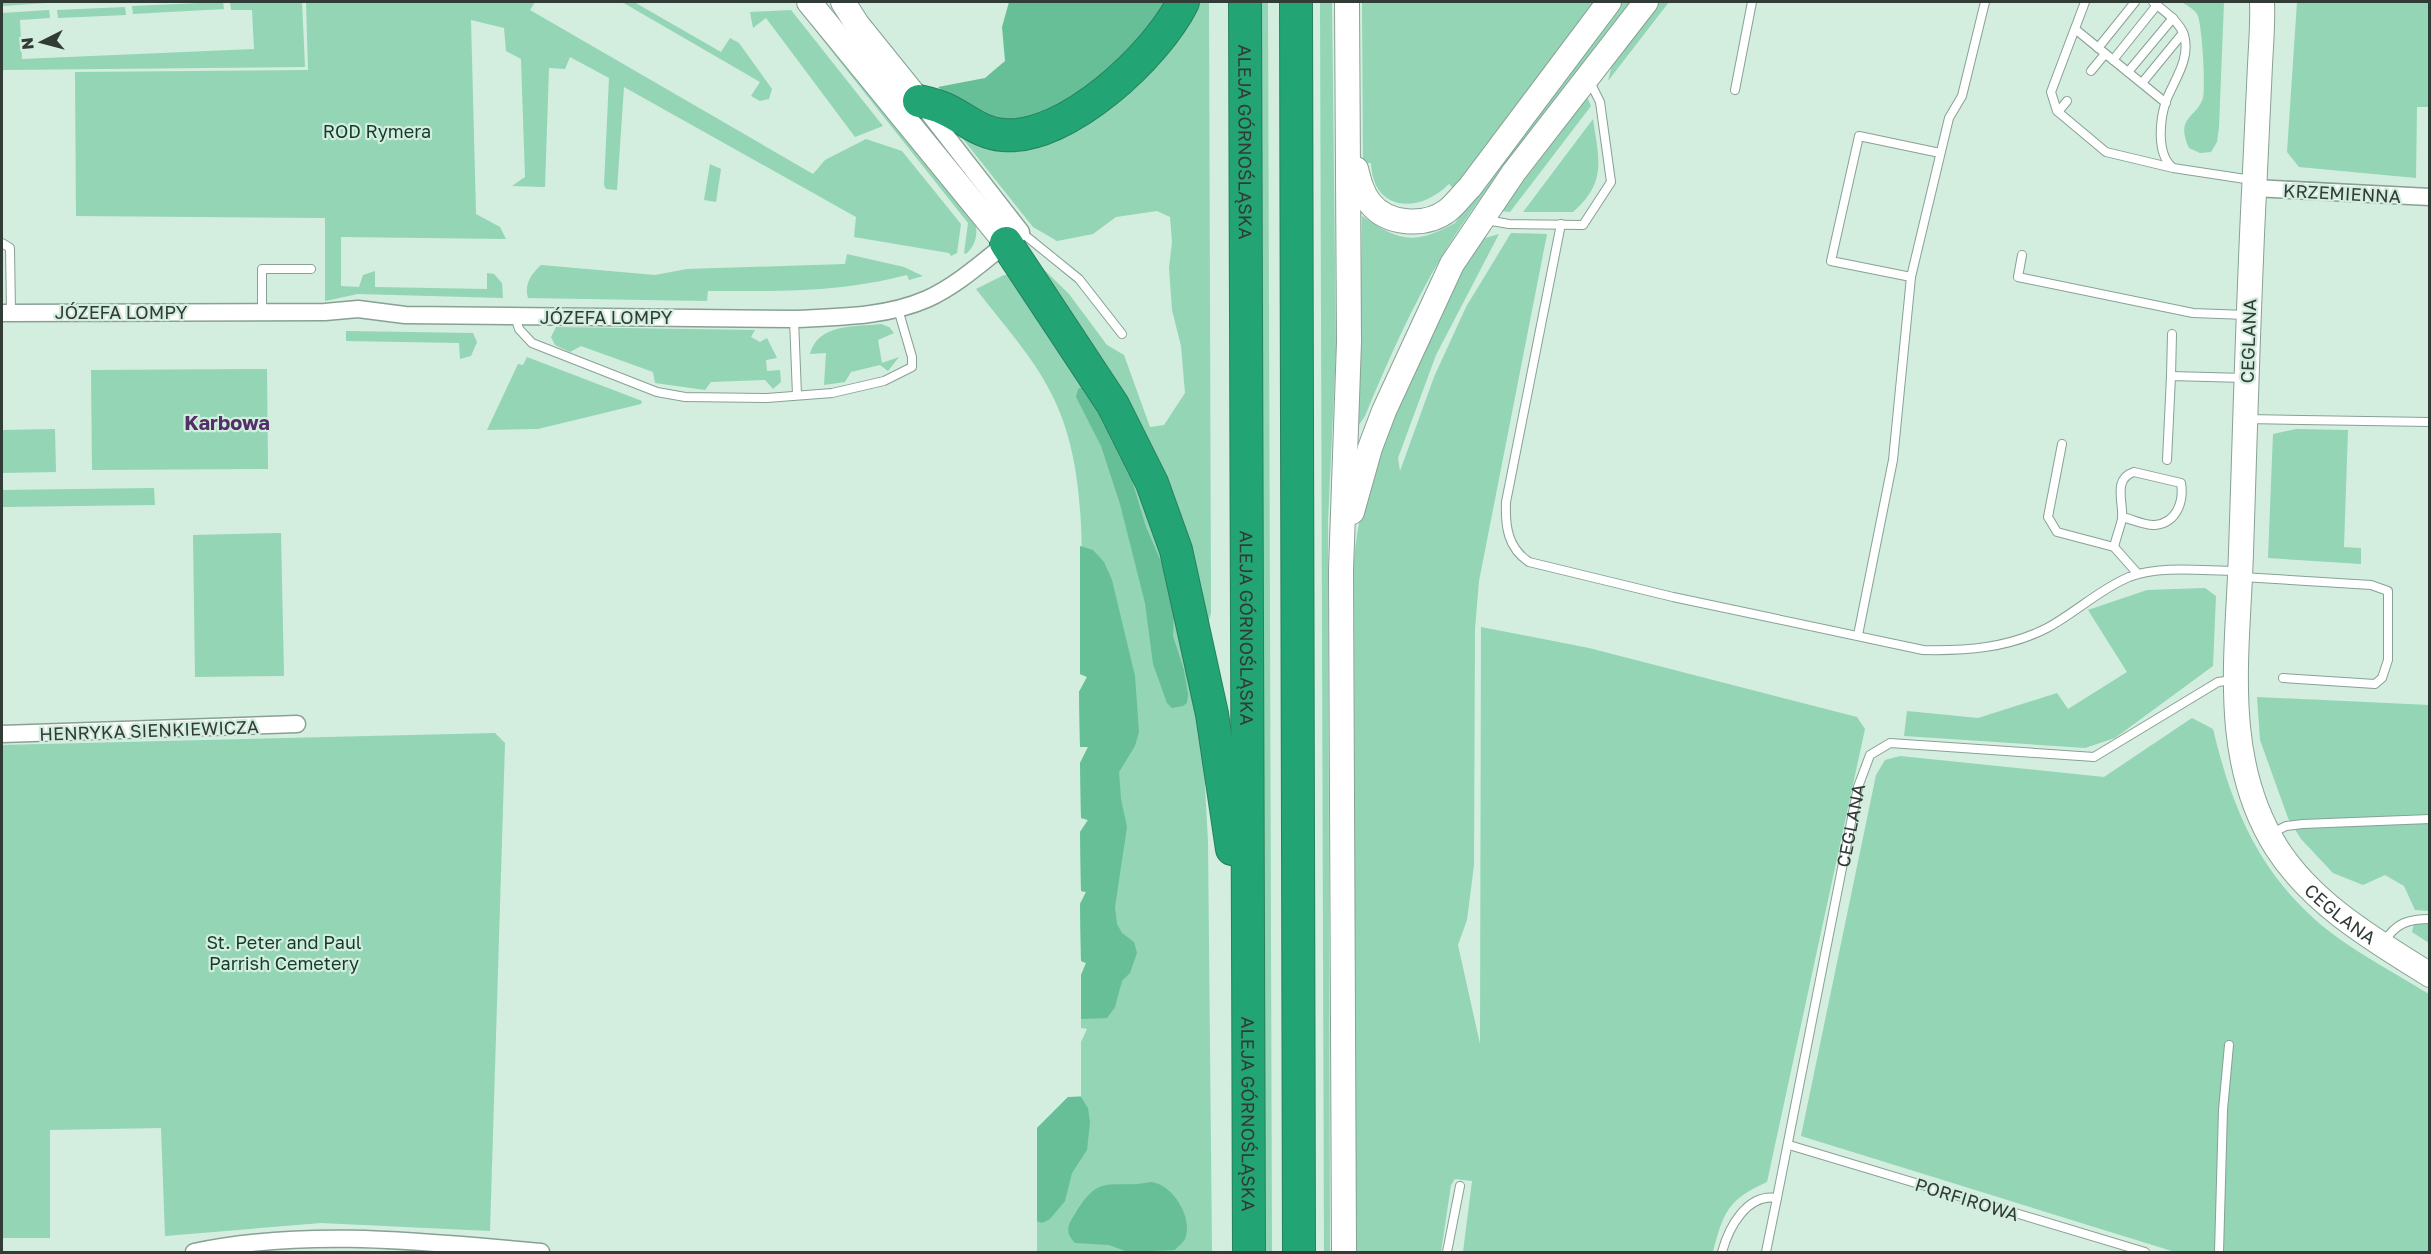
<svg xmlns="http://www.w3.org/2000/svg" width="2431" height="1254" viewBox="0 0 2431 1254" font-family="'Golos Text',sans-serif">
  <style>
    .green { fill: #93d5b5 }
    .forest { fill: #67bf97 }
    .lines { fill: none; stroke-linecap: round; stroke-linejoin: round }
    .lane-casing { stroke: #88a194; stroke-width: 10 }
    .street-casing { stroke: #88a194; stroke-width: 19 }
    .secondary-casing { stroke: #88a194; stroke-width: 26 }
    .highway-casing { stroke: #28805e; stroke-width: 34 }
    .lane { stroke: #fff; stroke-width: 8 }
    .street { stroke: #fff; stroke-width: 16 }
    .secondary { stroke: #fff; stroke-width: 24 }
    .highway { stroke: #22a474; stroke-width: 32 }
    .labels { text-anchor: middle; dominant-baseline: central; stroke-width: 4.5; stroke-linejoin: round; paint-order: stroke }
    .park-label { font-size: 18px; fill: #143b2a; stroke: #d3eddf }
    .street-label { font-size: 18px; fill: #323c36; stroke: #d3eddf }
    .neighbourhood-label { font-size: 20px; font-weight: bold; fill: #543068; stroke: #d3eddf }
  </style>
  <rect width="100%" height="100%" fill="#d3eddf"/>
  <!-- green -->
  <g class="green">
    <polygon points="2,2 47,2 47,3 2,6"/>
    <polygon points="223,2 224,9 133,14 132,6"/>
    <polygon points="230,2 302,2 305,67 2,70 2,13 49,10 50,18 20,20 22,59 254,49 252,10 231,10"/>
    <polygon points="306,2 535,2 530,10 813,174 825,160 866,139 902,151 961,224 957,253 951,256 949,253 854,237 856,217 624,87 617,190 606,189 604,185 609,78 570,57 565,69 549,68 545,187 512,186 525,177 521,59 506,51 504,28 471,20 476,214 500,227 506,239 341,237 341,286 359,287 363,275 375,271 375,287 487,289 487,273 494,274 502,283 503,298 358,294 325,301 325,218 76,216 75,72 308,70"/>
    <polygon points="622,2 634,2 721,52 730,38 739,43 772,89 769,99 760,101 751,96 760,82"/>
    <polygon points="1196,2 1209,2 1211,613 1208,624 1109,372 1072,314 1025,251 1069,294 1107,345 1124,355 1150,427 1164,425 1185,393 1181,346 1172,310 1169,268 1172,242 1170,217 1157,211 1116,217 1093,234 1057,241 1033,227 955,129"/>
    <polygon points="1260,2 1268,2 1272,1252 1264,1252"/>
    <polygon points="1320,2 1332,2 1336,350 1328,521 1330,1252 1324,1252"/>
    <path d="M1362,2H1598L1454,189L1449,184C1419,214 1373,212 1371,163H1363Z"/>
    <path d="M1622,2H1630C1576,81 1510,152 1457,232C1419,290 1391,353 1365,416L1359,425L1362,216C1400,242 1414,245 1455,223Z"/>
    <polygon points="1659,2 1669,2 1608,81 1612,65"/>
    <path d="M2182,2H2224L2219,127L2217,142L2211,152L2200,153L2189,148C2175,116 2196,119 2203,98C2206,89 2202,21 2197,14C2194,9 2186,5 2182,2Z"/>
    <polygon points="2297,2 2429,2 2429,107 2417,107 2416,178 2299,167 2287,152"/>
    <polygon points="125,7 126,15 58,18 57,10"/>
    <polygon points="791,10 883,126 855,137 766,18 753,28 750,12"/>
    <path d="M799,10H806L974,220C979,233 976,245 966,254L964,253L968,223Z"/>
    <polygon points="1587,97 1591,106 1510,212 1501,211"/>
    <path d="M1593,119C1599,160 1607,182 1573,212H1523Z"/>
    <polygon points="710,164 721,169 716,202 704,200"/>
    <path d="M1511,233L1547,234L1479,581L1475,629L1474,865L1467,920L1458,945L1480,1044L1481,627L1589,648L1857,717L1865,729L1767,1182C1728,1199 1723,1213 1713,1252H1463L1472,1181L1455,1179L1451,1185L1441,1252H1356L1354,560C1360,486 1391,418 1422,352C1440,313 1458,275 1482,239L1499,234L1436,355L1398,458L1400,471L1434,377L1466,307Z"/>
    <path d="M847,254L904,267L923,276L909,280L907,275C836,293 780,291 708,291L707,301L528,298C524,285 531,274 541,265L655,275L687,269L845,264Z"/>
    <path d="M1004,275H1010L1028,289L1135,473L1182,613L1204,766L1208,842L1212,1252H1037V1128L1068,1097L1081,1096V1042L1087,1029L1081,1028V975L1086,963L1081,961L1080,904L1086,892L1081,891L1080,832L1088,820L1081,818L1080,763L1088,747H1080L1079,692L1087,677L1080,674C1080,585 1093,473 1051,393C1032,355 1001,322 976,289Z"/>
    <path d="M881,324L889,327L894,333L878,340L882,363L899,357L888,371L880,365L851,372L845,382L824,385L826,353L810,354C818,323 855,327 881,324Z"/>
    <polygon points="556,327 755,330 751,337 760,342 767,338 777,358 766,360 767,371 780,370 781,382 773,389 765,380 711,382 705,390 655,383 653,372 581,346 570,352 555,345 551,337"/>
    <polygon points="346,331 473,333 477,342 471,356 460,359 459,343 346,341"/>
    <polygon points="527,357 642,401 641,404 538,429 487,430 518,364 523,365"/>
    <polygon points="267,369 268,469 92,470 91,370"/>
    <polygon points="55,429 56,472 2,473 2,430"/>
    <polygon points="2296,429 2348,430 2344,547 2361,548 2361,564 2268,558 2273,434"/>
    <polygon points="154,488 155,505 2,507 2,490"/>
    <polygon points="281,533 284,676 195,677 193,535"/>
    <polygon points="2205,588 2216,596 2213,666 2115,738 2085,748 1904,736 1907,711 1978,718 2057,693 2068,709 2127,672 2088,610 2147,590"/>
    <polygon points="2257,697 2429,705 2429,911 2415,910 2404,886 2385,875 2363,885 2333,873 2301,839 2288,818 2260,740"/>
    <path d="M2192,718L2213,729C2230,800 2254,862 2308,913C2339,944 2392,971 2429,994V1252H2175L1801,1136L1876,775L1885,760L1900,756L2104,777Z"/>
    <polygon points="495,733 505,743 490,1231 321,1223 165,1236 161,1128 50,1130 50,1238 2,1238 2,745"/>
    <polygon points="2414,923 2429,923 2429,943 2412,932"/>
  </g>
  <!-- forest -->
  <g class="forest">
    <polygon points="1009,2 1169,2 1136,45 1097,81 1063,106 1007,124 966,109 938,87 985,78 1005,61 1002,27"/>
    <polygon points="1083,387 1098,411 1131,477 1146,527 1166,573 1174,611 1173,636 1184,670 1188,694 1187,703 1183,706 1172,708 1167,703 1153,664 1145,603 1120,504 1101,446 1076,397 1078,389"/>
    <polygon points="1080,546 1093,550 1104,562 1112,580 1135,676 1139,732 1135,746 1119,772 1121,799 1127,827 1115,907 1117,924 1122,933 1134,942 1137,953 1130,973 1122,981 1115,1007 1107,1018 1081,1019 1081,975 1086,963 1081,961 1080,904 1086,892 1081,891 1080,832 1088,820 1081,818 1080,763 1088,747 1080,747 1079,692 1087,677 1080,674"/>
    <polygon points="1068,1097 1081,1097 1088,1108 1090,1122 1087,1150 1072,1173 1065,1201 1050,1219 1042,1223 1037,1221 1037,1128"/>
    <path d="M1151,1182C1173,1184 1194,1219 1185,1239C1183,1243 1177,1247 1175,1250L1128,1252L1109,1245L1075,1243C1065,1232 1067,1226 1075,1214C1100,1171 1111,1190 1151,1182Z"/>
  </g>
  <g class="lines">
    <!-- lane casing -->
    <g class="lane-casing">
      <g id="lane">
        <polyline points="2085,2 2051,92 2057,111 2106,152 2173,168 2252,180"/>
        <path d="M2153,2C2164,11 2179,21 2184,35C2191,59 2174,80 2166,101C2160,119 2156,153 2172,167"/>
        <polyline points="2075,29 2166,103"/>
        <polyline points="2098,48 2135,2"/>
        <polyline points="2113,60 2157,5"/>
        <polyline points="2091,71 2105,54"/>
        <polyline points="2128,72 2173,18"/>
        <polyline points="2142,83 2183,33"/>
        <polyline points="1735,90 1752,2"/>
        <polyline points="2058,112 2067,101"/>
        <polyline points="1486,220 1509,224 1583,225 1611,182 1600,102 1589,80"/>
        <path d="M1561,224L1506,502C1505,527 1508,548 1529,562L1673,597L1923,650C1966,651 2008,648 2047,628C2075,613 2100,589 2129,577C2161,565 2203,571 2237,571"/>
        <polyline points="1021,232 1079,279 1122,334"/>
        <polyline points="2,243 10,248 11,312"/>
        <polyline points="2022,255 2018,277 2193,313 2246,315"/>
        <polyline points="1911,277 1831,261 1859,136 1940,153"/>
        <polyline points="262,311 262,269 311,269"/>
        <polyline points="515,316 519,329 532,343 657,392 685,397 767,398 832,393 884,381 912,367 912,357 898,309"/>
        <polyline points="794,319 797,395"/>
        <polyline points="2171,376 2172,334"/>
        <polyline points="2247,419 2430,422"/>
        <polyline points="2062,444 2048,517 2057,532 2114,547 2138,574"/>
        <polyline points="2167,460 2171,376 2245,378"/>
        <path d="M2114,547C2116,538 2120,528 2122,519C2124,503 2112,479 2134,472L2181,483C2184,501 2177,523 2155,525C2145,526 2132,519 2122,517"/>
        <polyline points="2242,577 2371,585 2388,591 2388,660 2382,678 2375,684 2283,678"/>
        <polyline points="1858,635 1893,460 1911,277 1949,118 1962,96 1985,2"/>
        <polyline points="2270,834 2286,826 2303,824 2430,819"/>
        <path d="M2384,942C2396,923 2408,919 2430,919"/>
        <polyline points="1789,1145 2145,1252"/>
        <polyline points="1447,1252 1460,1186"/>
        <path id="s1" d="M1722,1252C1729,1227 1747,1193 1777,1198L1858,787L1870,755L1890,743L2094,757L2218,682L2233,680"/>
        <polyline points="1766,1252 1777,1198"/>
        <polyline points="2219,1252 2223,1110 2229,1045"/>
      </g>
    </g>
    <!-- street casing -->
    <g class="street-casing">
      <g id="street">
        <polyline points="2254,188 2430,197"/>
        <path d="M2,313L325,312L358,309L405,315L794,319C838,317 886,317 927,299C962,283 991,254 1021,232L923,106"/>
        <polyline points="2,734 297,724"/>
        <path d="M194,1252C309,1228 425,1242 541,1252"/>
      </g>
    </g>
    <!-- secondary casing -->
    <g class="secondary-casing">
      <g id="secondary">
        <polyline points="809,2 1006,243"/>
        <polyline points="843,2 857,24 919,101"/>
        <path id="s2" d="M2262,2C2263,22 2261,44 2260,65C2258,107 2256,150 2254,192C2248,312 2245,432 2241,552C2238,652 2220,757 2276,847C2312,904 2374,940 2430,975"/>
        <path d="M1356,169C1359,181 1362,193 1370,203C1387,225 1425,227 1447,211C1455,205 1462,195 1470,187L1609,2"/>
        <polyline points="1352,512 1370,448 1384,411 1452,264 1514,172 1646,2"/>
        <polyline points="1344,1252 1341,570 1349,342 1347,2"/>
      </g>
    </g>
    <!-- highway casing -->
    <g class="highway-casing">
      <g id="highway">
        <path id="s3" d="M1245,2L1249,1252"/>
        <polyline points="1296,2 1299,1252"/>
        <path d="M919,101C928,103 937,105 945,109C965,118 979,133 1003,135C1066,141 1157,55 1183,2"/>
        <polyline points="1006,243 1113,405 1152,483 1176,550 1212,714 1232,849"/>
      </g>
    </g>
    <!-- lane -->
    <use href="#lane" class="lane"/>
    <!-- street -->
    <use href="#street" class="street"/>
    <!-- secondary -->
    <use href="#secondary" class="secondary"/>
    <!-- highway -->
    <use href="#highway" class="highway"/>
  </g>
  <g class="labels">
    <!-- park labels -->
    <g class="park-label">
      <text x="377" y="131">ROD Rymera</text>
      <text x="284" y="942">St. Peter and Paul<tspan x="284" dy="21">Parrish Cemetery</tspan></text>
    </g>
    <!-- street labels -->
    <g class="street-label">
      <text stroke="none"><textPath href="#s3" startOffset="140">ALEJA GÓRNOŚLĄSKA</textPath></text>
      <text transform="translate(2342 193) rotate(3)">KRZEMIENNA</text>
      <text x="121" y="312">JÓZEFA LOMPY</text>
      <text x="606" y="317">JÓZEFA LOMPY</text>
      <text transform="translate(2248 341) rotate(-88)">CEGLANA</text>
      <text stroke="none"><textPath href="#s3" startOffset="626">ALEJA GÓRNOŚLĄSKA</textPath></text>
      <text transform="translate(149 730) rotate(-2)">HENRYKA SIENKIEWICZA</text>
      <text stroke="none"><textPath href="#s1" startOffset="464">CEGLANA</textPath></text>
      <text stroke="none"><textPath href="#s2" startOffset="946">CEGLANA</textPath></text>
      <text stroke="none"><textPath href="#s3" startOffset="1112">ALEJA GÓRNOŚLĄSKA</textPath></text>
      <text transform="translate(1967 1199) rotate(17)">PORFIROWA</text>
    </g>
    <!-- neighbourhood labels -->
    <g class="neighbourhood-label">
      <text x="227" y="422">Karbowa</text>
    </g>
  </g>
  <!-- border -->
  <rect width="2431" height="1254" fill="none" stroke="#323c36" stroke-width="6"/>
  <!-- north arrow -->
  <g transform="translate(42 42) rotate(264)" stroke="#d3eddf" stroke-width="4.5" paint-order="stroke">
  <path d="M0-4.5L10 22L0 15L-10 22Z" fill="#323c36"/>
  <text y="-9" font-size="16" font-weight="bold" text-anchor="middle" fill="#323c36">N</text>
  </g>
</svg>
